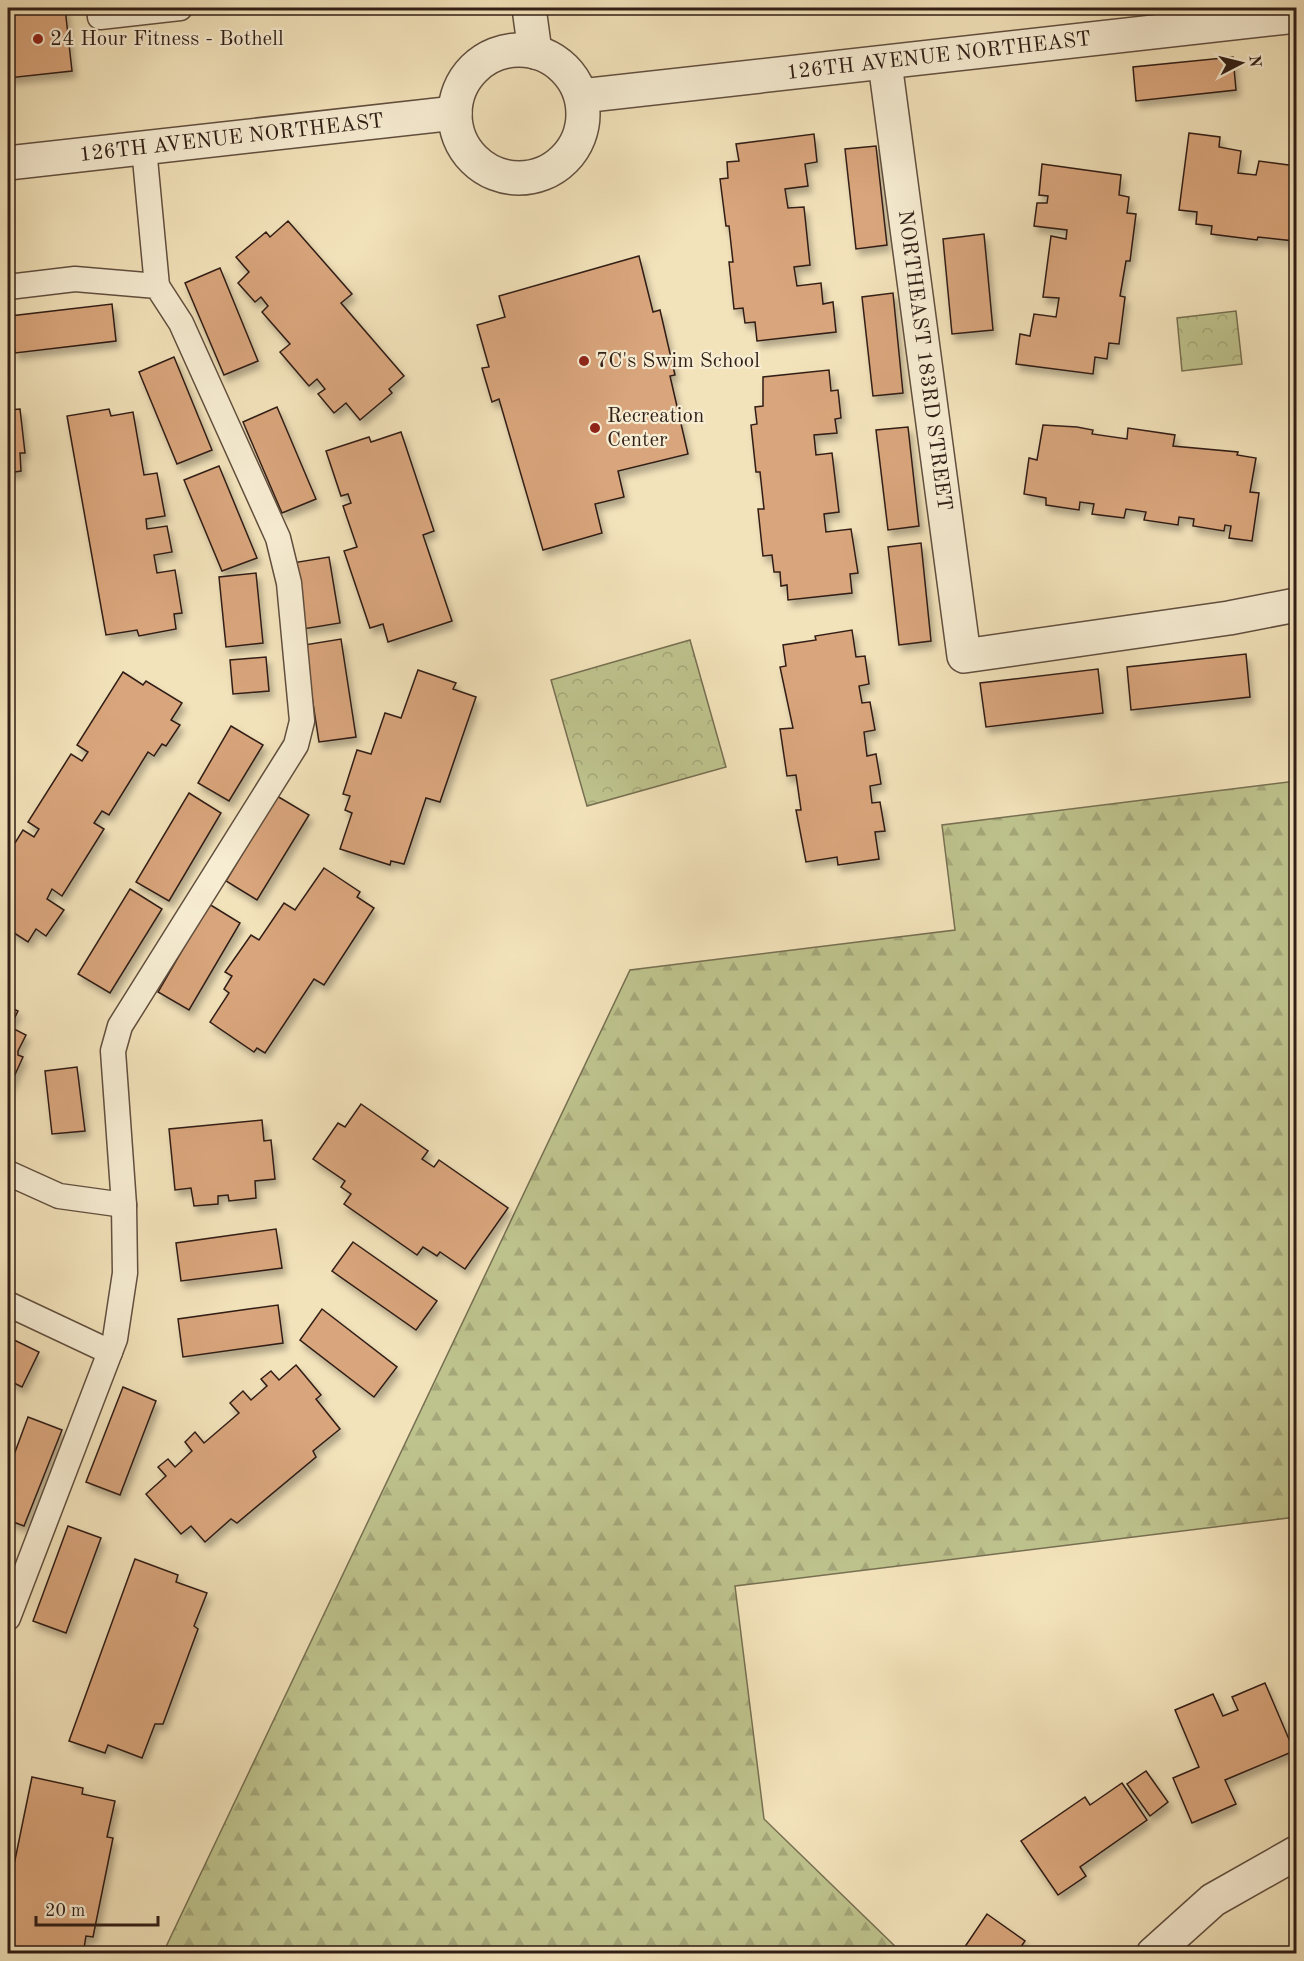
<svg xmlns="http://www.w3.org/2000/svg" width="1304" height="1961" viewBox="0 0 1304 1961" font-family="'Old Standard TT',serif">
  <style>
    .forest { fill: url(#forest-firs); stroke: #777052; stroke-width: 1.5 }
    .park { fill: url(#park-crowns); stroke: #777052; stroke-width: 1.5 }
    .building { fill: #d9a57b; stroke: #301e16; stroke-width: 1.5; filter: url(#shadow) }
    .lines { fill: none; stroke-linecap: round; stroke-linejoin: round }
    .service-casing { stroke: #614f3f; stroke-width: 27 }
    .minor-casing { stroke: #614f3f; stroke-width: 36 }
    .service { stroke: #f7edd3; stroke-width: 24 }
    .minor { stroke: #f7edd3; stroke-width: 33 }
    .poi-dot { fill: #8f2418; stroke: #f7edd3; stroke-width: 2 }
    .labels { text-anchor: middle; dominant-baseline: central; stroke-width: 4.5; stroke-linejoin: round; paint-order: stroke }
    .poi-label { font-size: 21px; fill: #301e16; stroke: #f7edd3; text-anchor: start }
    .street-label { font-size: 21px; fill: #301e16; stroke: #f7edd3 }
  </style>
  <defs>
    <pattern id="forest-firs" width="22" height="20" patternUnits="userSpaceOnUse" patternTransform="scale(1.5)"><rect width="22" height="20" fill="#bec38d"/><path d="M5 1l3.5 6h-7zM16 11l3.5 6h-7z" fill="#a4a779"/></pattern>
    <pattern id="park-crowns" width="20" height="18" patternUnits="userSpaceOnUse" patternTransform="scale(1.5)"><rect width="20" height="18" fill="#bec38d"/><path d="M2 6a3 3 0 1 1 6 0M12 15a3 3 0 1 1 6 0" fill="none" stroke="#a4a779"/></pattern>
    <filter id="shadow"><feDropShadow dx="3.5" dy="6" stdDeviation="3" flood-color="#0004"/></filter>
  </defs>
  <rect width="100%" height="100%" fill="#f3e3bb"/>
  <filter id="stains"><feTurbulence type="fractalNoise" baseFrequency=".00333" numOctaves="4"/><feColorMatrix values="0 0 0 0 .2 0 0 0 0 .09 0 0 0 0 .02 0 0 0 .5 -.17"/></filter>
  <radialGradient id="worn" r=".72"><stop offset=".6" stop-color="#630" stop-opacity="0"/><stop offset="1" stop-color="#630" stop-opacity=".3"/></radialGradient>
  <!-- forest -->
  <polygon class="forest" points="1296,781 1296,1517 735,1586 764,1819 902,1953 163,1953 630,970 955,930 942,825"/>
  <!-- park -->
  <g class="park">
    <polygon points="1236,311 1242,364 1182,371 1177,318"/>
    <polygon points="690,640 726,767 587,806 551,680"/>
  </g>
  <!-- building -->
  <g class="building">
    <polygon points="8,8 65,8 72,71 8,78"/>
    <polygon points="1233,57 1236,90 1136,101 1133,67"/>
    <polygon points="1189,133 1220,137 1219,147 1241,151 1238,173 1256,175 1259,161 1296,166 1296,245 1293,245 1294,241 1258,237 1257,240 1211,234 1212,226 1196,224 1197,212 1179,210"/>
    <polygon points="814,134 817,162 805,164 808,186 785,189 788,208 804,207 810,265 794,267 797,286 821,283 823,304 833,302 836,332 757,341 755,322 745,323 743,308 734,309 729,262 733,262 729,226 726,226 720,179 728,178 727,162 739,161 736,144"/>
    <polygon points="876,146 887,245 856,249 845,149"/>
    <polygon points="1042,164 1121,175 1119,195 1129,197 1127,213 1136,214 1130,261 1126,261 1120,296 1125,297 1119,344 1109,343 1107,359 1095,357 1093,374 1016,364 1020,334 1030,336 1034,314 1056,317 1059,298 1043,297 1051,236 1066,239 1067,230 1034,226 1037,203 1047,203 1048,196 1039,195"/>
    <polygon points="288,221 352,294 341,303 404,376 389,389 392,393 360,420 346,403 334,413 318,394 325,389 317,379 309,386 280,352 290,344 262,312 268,306 261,297 255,302 238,283 249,272 236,257 266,232 270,237"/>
    <polygon points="984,234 993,330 952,334 943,239"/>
    <polygon points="639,256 653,312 660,310 675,375 670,376 688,454 618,471 624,497 595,504 602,533 543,550 499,399 492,402 482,368 489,367 477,325 505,317 499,296"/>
    <polygon points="220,268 258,361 224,375 185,283"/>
    <polygon points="893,293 903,393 873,396 862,297"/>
    <polygon points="112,304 116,341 15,353 10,316"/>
    <polygon points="174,357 212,450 177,464 139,372"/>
    <polygon points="829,370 831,391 838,390 841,418 835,419 837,433 814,435 816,455 832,453 839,512 824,514 826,532 851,529 858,573 850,574 852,593 788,600 787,585 781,586 780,572 774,572 772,555 763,556 758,509 764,509 760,472 756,472 751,425 757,424 755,407 763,406 763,377"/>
    <polygon points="277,407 316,499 282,513 243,422"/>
    <polygon points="20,409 25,453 20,453 21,471 8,473 8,410"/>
    <polygon points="109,409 111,416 133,412 144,475 157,473 165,516 146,519 147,529 167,526 172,552 154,555 157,573 175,570 182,613 174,614 176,629 139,636 137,630 106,635 67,416"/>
    <polygon points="1043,425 1077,427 1093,430 1092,434 1127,439 1128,428 1175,435 1173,446 1238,452 1237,455 1256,458 1250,492 1259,493 1252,541 1229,538 1231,526 1225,525 1224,531 1193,526 1194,519 1179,517 1178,525 1144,520 1146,512 1126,509 1124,518 1092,514 1094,504 1080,502 1079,510 1046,505 1046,498 1024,494 1029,458 1037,460"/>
    <polygon points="908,427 919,526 888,530 876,430"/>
    <polygon points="401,432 434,531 423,535 452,621 388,642 383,624 370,628 344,551 357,547 343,506 351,503 348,494 341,496 326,451 369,437 371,442"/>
    <polygon points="1296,434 1296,455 1290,436"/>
    <polygon points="219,466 257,558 222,571 184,480"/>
    <polygon points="921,543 931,641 899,645 888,547"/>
    <polygon points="329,557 340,623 303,629 292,563"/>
    <polygon points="256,573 263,643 226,647 219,577"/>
    <polygon points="852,630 856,657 865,656 869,684 859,686 862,703 870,702 875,730 864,732 867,756 876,754 881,784 870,786 872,803 880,802 885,831 875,832 879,859 838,865 837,857 806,862 796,810 801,810 796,775 787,776 780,729 793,728 780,667 786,666 783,645 816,640 815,636"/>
    <polygon points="341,639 356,737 319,742 304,645"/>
    <polygon points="1246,654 1250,697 1131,710 1127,667"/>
    <polygon points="266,657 269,691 233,694 230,660"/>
    <polygon points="1098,669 1103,713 986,727 980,683"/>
    <polygon points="418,670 456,683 453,689 476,697 440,802 426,798 404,864 391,861 390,865 340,849 352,813 345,810 350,796 343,794 357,750 371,754 385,713 401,718"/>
    <polygon points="123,672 143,685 146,681 182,703 171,720 180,725 166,746 162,744 154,756 148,752 109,815 102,811 94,823 104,829 62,896 52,889 47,899 64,910 46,936 36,929 28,942 8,929 8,854 23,830 34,837 39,829 28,822 71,754 82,761 88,752 77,745"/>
    <polygon points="231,726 263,745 229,801 198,783"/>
    <polygon points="189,793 221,813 169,901 136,882"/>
    <polygon points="277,796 309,815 257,900 226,881"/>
    <polygon points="324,868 360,892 357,897 374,908 324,985 314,979 265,1053 257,1048 254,1052 210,1022 229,993 224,989 232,976 225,972 251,935 259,940 284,903 295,910"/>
    <polygon points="130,889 162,909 110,993 78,974"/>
    <polygon points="209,904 240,923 189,1010 158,992"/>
    <polygon points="8,1006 18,1011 10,1027 26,1035 18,1051 18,1055 23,1057 8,1090"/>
    <polygon points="77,1067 85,1131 52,1134 45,1071"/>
    <polygon points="361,1104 428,1151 422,1159 434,1167 439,1160 508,1208 465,1269 440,1252 437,1256 423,1247 417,1255 344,1204 351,1194 341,1187 345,1181 313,1159 338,1123 345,1127"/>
    <polygon points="262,1120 264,1141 271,1140 275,1179 255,1181 256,1198 229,1201 228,1195 218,1196 218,1204 194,1206 191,1188 175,1190 169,1129"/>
    <polygon points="276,1229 282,1268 181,1281 176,1243"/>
    <polygon points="353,1242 437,1301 416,1330 332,1271"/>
    <polygon points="278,1305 283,1343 183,1357 178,1319"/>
    <polygon points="322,1309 397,1367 374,1397 300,1340"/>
    <polygon points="8,1337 39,1352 22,1387 8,1380"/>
    <polygon points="296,1365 321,1395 316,1399 340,1429 313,1451 316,1457 237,1523 231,1519 205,1542 191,1526 181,1534 146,1494 166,1476 158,1467 168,1459 175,1467 192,1451 185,1442 195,1432 204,1443 239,1413 230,1403 243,1391 251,1400 267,1386 261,1379 271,1371 279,1380"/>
    <polygon points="123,1387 156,1401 120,1495 86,1482"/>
    <polygon points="28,1417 62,1430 24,1526 8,1520 8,1471"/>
    <polygon points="68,1526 101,1538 66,1633 33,1621"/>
    <polygon points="135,1559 178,1575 176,1582 207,1593 194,1626 198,1629 163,1724 155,1724 142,1758 108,1745 105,1753 69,1741"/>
    <polygon points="1265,1683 1294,1751 1225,1780 1236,1804 1192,1823 1173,1778 1199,1767 1175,1710 1213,1694 1223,1716 1238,1710 1232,1697"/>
    <polygon points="1146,1771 1168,1802 1150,1816 1127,1784"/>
    <polygon points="32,1777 83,1788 82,1794 115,1801 107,1837 113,1838 93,1937 86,1936 83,1954 8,1954 8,1894"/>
    <polygon points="1122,1783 1147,1820 1080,1867 1086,1876 1058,1895 1021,1841 1085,1797 1090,1805"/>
    <polygon points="987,1914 1025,1941 1016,1954 960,1954"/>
  </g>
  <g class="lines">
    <!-- service casing -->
    <g class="service-casing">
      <g id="service">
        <polyline points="99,8 100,17 180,8"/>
        <polyline points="144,148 157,286"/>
        <polyline points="8,287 75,279 157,286 181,323 278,538 289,583 302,721 296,745 120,1026 113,1051 124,1205 125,1273 115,1339 8,1618"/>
        <polyline points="8,1173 59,1196 124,1205"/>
        <polyline points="8,1304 110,1352"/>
      </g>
    </g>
    <!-- minor casing -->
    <g class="minor-casing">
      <g id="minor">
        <polyline points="529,8 535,52"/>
        <circle cx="519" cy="114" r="64"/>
        <path id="s1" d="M885,63L964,656L1229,618L1296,605"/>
        <path id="s2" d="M581,96L1296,16"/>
        <path id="s3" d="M8,163L455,113"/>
        <polyline points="1153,1954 1213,1900 1296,1853"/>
      </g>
    </g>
    <!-- service -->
    <use href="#service" class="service"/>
    <!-- minor -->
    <use href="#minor" class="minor"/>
  </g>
  <!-- markers -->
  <g class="poi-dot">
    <circle cx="38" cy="39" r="6"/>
    <circle cx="584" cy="361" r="6"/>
    <circle cx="595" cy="428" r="6"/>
  </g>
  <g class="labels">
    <!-- poi labels -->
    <g class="poi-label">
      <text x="50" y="39">24 Hour Fitness - Bothell</text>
      <text x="596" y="361">7C's Swim School</text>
      <text x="607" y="416">Recreation<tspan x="607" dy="24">Center</tspan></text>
    </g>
    <!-- street labels -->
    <g class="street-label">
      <text stroke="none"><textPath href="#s2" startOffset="360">126TH AVENUE NORTHEAST</textPath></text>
      <text stroke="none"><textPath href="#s3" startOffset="225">126TH AVENUE NORTHEAST</textPath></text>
      <text stroke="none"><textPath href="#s1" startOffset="300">NORTHEAST 183RD STREET</textPath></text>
    </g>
  </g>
  <!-- margin -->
  <rect width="1304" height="1961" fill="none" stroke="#f3e3bb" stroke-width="30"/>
  <rect x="9" y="9" width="1286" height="1943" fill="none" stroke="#301e16" stroke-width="3"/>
  <rect x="15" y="15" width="1274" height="1931" fill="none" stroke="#301e16" stroke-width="1.5"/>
  <!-- north arrow -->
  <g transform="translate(1241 63) rotate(83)" stroke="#f7edd3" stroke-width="4.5" paint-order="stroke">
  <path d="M0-4.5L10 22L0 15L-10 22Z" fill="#301e16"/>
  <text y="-9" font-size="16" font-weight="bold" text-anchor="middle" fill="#301e16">N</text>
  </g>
  <!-- scale -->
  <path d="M36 1916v9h122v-9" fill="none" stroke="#301e16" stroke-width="3"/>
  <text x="45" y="1916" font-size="18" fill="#301e16" stroke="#f7edd3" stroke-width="4.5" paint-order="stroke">20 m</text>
  <rect width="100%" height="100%" filter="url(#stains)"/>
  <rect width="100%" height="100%" fill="url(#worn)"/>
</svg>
